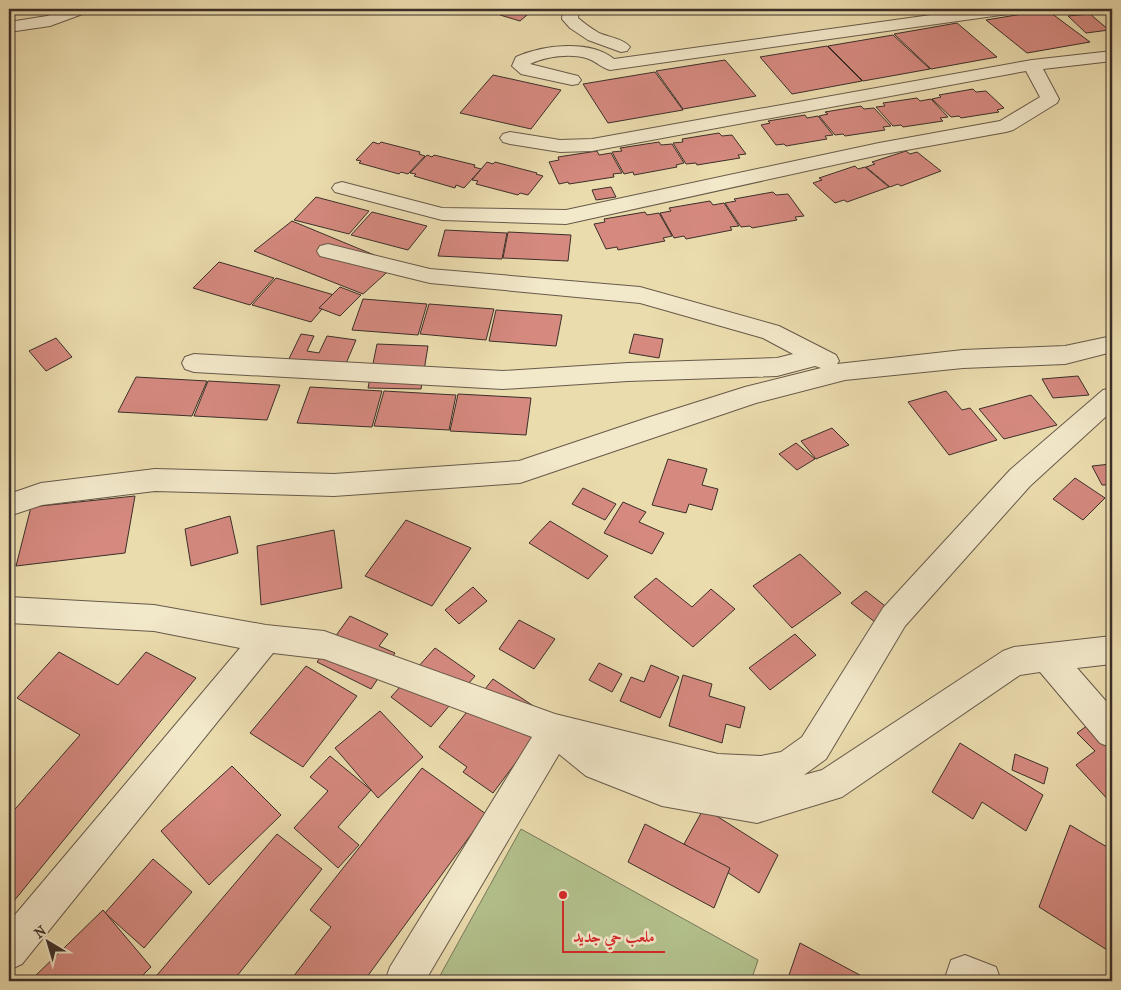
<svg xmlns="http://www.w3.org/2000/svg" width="1121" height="990" viewBox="0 0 1121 990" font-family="'IM FELL French Canon',Amiri,serif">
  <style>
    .green { fill: #b3c18d; stroke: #77785b }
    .building { fill: #d5897f; stroke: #3b2f29 }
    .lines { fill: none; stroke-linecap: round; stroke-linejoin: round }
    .street-casing { stroke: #675a4a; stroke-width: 2 }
    .street { fill: #f2e8ca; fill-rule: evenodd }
    .leader { fill: none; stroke: #d62828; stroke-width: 2 }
    .callout-dot { fill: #d62828; stroke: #f2e8ca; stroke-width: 2 }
    .callout-label { font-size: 16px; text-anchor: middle; font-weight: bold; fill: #d62828; stroke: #f2e8ca; stroke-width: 5; stroke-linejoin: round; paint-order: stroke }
  </style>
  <rect width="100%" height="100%" fill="#ebdcae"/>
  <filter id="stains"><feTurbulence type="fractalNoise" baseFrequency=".004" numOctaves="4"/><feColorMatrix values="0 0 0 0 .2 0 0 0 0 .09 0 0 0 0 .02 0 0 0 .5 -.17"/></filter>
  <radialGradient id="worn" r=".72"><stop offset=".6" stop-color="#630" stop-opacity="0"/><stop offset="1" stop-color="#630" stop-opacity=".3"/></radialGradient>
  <!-- green -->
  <polygon class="green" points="521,829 758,960 751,981 437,981"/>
  <!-- building -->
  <g class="building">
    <polygon points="508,9 530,9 533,10 520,21 500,15"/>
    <polygon points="639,9 707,9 640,12"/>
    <polygon points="1047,10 1090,42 1027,53 986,20"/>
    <polygon points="1090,14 1109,30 1086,33 1068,16"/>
    <polygon points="957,23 997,57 931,69 894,34"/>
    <polygon points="893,35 930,69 863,81 828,46"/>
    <polygon points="827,46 862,81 792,94 760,57"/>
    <polygon points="725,60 756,96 683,109 656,71"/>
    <polygon points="655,72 683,110 608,123 583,84"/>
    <polygon points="493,75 561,90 531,129 460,113"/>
    <polygon points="973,89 976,92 986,91 1004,108 997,110 999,112 961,118 959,116 951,117 932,99 941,97 939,95"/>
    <polygon points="917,98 920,101 931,99 948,117 940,118 943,121 903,127 901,125 893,126 876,107 885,106 883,103"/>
    <polygon points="861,106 864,109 874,108 891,126 883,127 885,130 845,136 843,134 835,135 819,116 828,114 825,112"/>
    <polygon points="805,115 807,118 818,116 833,135 825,136 827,139 786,146 784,144 776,145 761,125 770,123 768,121"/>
    <polygon points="719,133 722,136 732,135 746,154 738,155 740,158 697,165 696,163 686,164 673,143 683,142 682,139"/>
    <polygon points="373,142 379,144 381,142 420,152 419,154 425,156 408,174 401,172 399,174 359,163 361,161 356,160"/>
    <polygon points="659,142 661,145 672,144 684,163 676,165 677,167 634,175 633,172 624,174 612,152 622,151 620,148"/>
    <polygon points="597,151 599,155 611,153 622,173 613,174 614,177 569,184 568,182 559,184 549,162 559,160 558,157"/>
    <polygon points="906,151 910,154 917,152 941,171 901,186 898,184 890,187 866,167 875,164 872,162"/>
    <polygon points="427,155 432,157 434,155 475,165 474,167 481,169 464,188 456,185 455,188 414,176 416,174 410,173"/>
    <polygon points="487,162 493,164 495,162 537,173 536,174 543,176 528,195 520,193 518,195 476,184 478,181 472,180"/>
    <polygon points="855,166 858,169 865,167 889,187 847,202 844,200 835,203 813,183 822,180 819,178"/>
    <polygon points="611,187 616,197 596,200 592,190"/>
    <polygon points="773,192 776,195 788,194 804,216 795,217 797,220 752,228 750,226 741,227 725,203 736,201 734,199"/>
    <polygon points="316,197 369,211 349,234 294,220"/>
    <polygon points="710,201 713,205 724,203 739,226 730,227 732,230 686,239 684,236 674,238 660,213 671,211 669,208"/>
    <polygon points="372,212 427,226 408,250 351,235"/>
    <polygon points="645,212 647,215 659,213 672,236 663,238 665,241 618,250 617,247 606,249 594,224 605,222 604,219"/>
    <polygon points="292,221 396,264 363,294 254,251"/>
    <polygon points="445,230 507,233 502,259 438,256"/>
    <polygon points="508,232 571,235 568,261 503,258"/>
    <polygon points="219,262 274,278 250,305 193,288"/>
    <polygon points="276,278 334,295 311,322 252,305"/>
    <polygon points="340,287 361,295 340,316 319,308"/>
    <polygon points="363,299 427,304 418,335 352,330"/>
    <polygon points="429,304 494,309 486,340 420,334"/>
    <polygon points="496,310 562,315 556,346 489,341"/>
    <polygon points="301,334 314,336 307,351 319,353 327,336 356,340 339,380 282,373"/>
    <polygon points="634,334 663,339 659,358 629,353"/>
    <polygon points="56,338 72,357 46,371 29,351"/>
    <polygon points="377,344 428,346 421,389 368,388"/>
    <polygon points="1078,376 1089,395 1053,398 1042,379"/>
    <polygon points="136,377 207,381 192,416 118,412"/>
    <polygon points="208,381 280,385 267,420 194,416"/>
    <polygon points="310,387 382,391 372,427 297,423"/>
    <polygon points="384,391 456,395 449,430 374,426"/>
    <polygon points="946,391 962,410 970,408 997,440 949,455 908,402"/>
    <polygon points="458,394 531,398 526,435 450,431"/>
    <polygon points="1031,395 1057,425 1004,439 979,409"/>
    <polygon points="832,428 849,445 816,459 801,441"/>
    <polygon points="796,443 815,459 797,470 779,454"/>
    <polygon points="668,459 707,469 702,485 718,489 712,510 689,504 686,513 652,505"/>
    <polygon points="1111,464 1112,485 1102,485 1092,466"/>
    <polygon points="1075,478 1105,498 1083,520 1053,499"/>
    <polygon points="583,488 616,504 605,520 572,504"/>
    <polygon points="135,496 125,553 16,566 31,507"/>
    <polygon points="623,502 646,512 639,522 664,533 652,554 604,533"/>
    <polygon points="230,516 238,553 191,566 185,529"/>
    <polygon points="406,520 471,548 432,606 365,576"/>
    <polygon points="550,521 608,556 588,579 529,543"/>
    <polygon points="334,530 342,588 261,605 257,546"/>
    <polygon points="800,554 841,593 792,628 753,586"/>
    <polygon points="656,578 692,607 711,589 735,609 693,647 634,597"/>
    <polygon points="473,587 487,601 459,624 445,610"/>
    <polygon points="866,591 889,609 876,623 851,603"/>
    <polygon points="350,616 388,634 379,646 395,653 371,689 317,662"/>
    <polygon points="519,620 555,639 534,669 499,649"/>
    <polygon points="795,634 816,655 770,690 749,668"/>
    <polygon points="435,648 475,676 431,727 391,697"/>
    <polygon points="59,652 118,685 146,652 196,678 9,907 9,816 80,735 17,698"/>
    <polygon points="599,663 622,674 612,692 589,680"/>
    <polygon points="651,665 679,677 660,718 620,701 631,677 644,682"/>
    <polygon points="306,666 357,696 303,767 250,733"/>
    <polygon points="683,675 712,684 709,696 745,707 740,728 726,724 722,743 669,726"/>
    <polygon points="493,679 550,717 493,793 463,772 467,767 439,747"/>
    <polygon points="380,711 423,757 378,798 335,748"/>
    <polygon points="1105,713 1112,720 1112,804 1076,765 1095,751 1077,733"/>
    <polygon points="960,743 1043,795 1026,831 982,802 973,819 932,792"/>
    <polygon points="1015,754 1048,768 1044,784 1012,770"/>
    <polygon points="330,756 371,790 338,827 359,845 338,868 294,828 328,791 310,777"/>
    <polygon points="232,766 281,815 209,885 161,831"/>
    <polygon points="422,768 486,814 364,981 290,981 331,927 310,910"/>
    <polygon points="704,808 778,855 759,893 684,844"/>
    <polygon points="645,824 730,868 714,908 628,862"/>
    <polygon points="1070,825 1112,850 1112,953 1039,907"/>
    <polygon points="277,834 322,869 233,981 152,981"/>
    <polygon points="153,859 192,892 144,948 105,913"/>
    <polygon points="103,910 151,967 137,981 30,981"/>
    <polygon points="800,943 871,981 787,981"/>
  </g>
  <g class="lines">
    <!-- street casing -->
    <g class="street-casing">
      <g id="street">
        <polygon points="67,9 90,9 88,12 50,26 9,32 9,22 47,16"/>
        <path d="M563,9H579L578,18C585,24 592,29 599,33C608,37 624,39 630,47L627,51L621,52L588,40L570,28L562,19Z"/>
        <path d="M974,9H1016L1014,12L1008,14L610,70C602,68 597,62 589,59C572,53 547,56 530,64L578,76L581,80L578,84L572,85L521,74L512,66L516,57C542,45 590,39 614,59Z"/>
        <polygon points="1112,51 1112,61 1043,69 1059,99 1057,103 1013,130 1006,132 879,155 566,224 442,220 335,192 332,188 335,184 342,182 442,208 566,210 879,143 1000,121 1040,97 1026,71 592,151 560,152 510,144 503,142 500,138 503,134 510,132 560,140 592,139 1032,60"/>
        <polygon points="328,244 430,269 640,287 779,326 836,355 839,361 837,364 963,350 1065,346 1112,336 1112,352 1065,364 963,368 845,380 756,403 520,483 334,496 155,491 42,505 9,516 9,494 41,483 155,469 334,474 519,461 650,417 745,387 821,368 815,366 777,376 628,381 503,389 194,372 185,369 182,363 185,357 194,354 503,371 628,363 777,358 793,354 763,338 640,303 430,283 320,256 317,251 320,246"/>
        <polygon points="1112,388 1112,411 1030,486 905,626 826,759 804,775 822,770 1003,651 1014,647 1112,636 1112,664 1077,668 1112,708 1112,748 1100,743 1040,672 1020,675 842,797 757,823 662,806 586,776 559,754 425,981 385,981 390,967 532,737 324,659 273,653 22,964 9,970 9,922 240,648 154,631 9,623 9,597 154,605 266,625 324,631 555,714 718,754 761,756 781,752 802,737 883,608 1010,470 1103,390"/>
        <polygon points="965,955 996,967 1001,981 944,981 951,960"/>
      </g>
    </g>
    <!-- street -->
    <use href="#street" class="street"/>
  </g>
  <!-- callouts -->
  <path class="leader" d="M563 895L563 952H665"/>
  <circle class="callout-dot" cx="563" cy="895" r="5"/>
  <g class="callout-label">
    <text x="614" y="942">ملعب حي جديد</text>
  </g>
  <!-- margin -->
  <rect width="1121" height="990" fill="none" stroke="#ebdcae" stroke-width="30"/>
  <rect x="10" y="10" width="1101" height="970" fill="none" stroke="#3b2f29" stroke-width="2.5"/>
  <rect x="15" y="15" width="1091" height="960" fill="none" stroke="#3b2f29"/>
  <!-- north arrow -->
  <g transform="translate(48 942) rotate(322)" stroke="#f2e8ca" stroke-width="4" paint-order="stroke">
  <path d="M0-4L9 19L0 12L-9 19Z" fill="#3b2f29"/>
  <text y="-8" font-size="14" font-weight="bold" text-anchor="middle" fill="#3b2f29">N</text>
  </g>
  <rect width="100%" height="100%" filter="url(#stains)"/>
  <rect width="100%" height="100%" fill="url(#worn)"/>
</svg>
